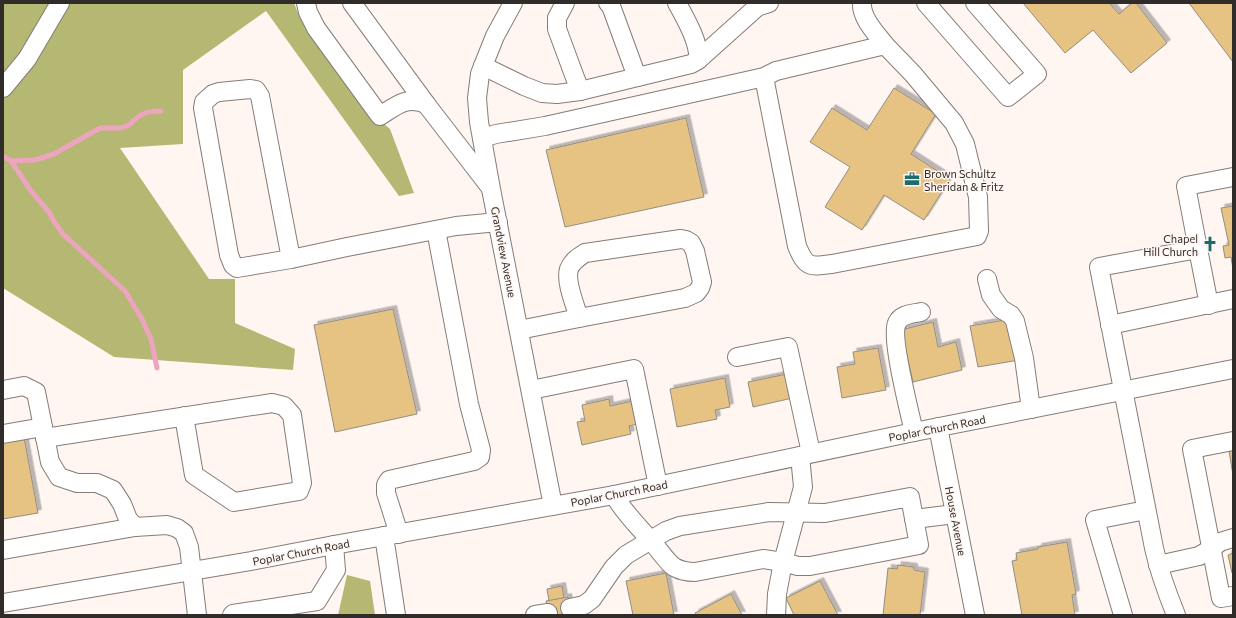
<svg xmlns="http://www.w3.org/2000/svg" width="1236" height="618" viewBox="0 0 1236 618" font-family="Commissioner,sans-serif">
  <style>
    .forest { fill: #b4b873 }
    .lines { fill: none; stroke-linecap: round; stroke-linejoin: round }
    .stream { stroke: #eda5bf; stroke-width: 5 }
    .building { fill: #e6c383; stroke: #928d84; filter: url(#shadow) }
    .minor-casing { stroke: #857c77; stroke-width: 20 }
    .minor { stroke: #fff; stroke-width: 18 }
    .labels { text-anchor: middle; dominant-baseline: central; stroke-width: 3; stroke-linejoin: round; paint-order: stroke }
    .poi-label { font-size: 11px; fill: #302c29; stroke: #fff6f1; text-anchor: start }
    .street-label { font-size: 11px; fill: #302c29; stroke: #fff6f1 }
  </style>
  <defs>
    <filter id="shadow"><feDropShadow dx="3.5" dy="-3.5" stdDeviation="0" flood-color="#0004"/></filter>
  </defs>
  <rect width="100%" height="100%" fill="#fff6f1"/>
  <!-- forest -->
  <g class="forest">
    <polygon points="3,3 294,3 300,18 368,110 390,129 414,193 399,196 266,11 183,70 183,144 120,148 209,279 235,279 235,323 295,349 293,370 114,357 3,288"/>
    <polygon points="347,575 370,581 375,615 338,615"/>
  </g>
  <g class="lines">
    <!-- stream -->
    <g class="stream">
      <polyline points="3,156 11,161 31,191 49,212 55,223 63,234 125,291 142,319 151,339 157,368"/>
      <polyline points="11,161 35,160 54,154 100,128 121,128 129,125 139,116 148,112 161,111"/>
    </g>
  </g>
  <!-- building -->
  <g class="building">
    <polygon points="1023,3 1109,3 1119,14 1132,3 1136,3 1167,43 1131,73 1093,30 1065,53"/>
    <polygon points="1189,3 1233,3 1233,62"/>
    <polygon points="894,88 936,114 911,154 950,179 924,220 884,195 862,230 825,207 850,167 810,142 832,108 867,130"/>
    <polygon points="686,118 704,197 565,227 546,150"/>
    <polygon points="1233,206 1233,269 1231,257 1225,258 1223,246 1229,245 1221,208"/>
    <polygon points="393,309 417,414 335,432 314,325"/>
    <polygon points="1011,319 1019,360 978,367 970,326"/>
    <polygon points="933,322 938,347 956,342 962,370 913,382 901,330"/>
    <polygon points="878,348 886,390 842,398 837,367 855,364 853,352"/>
    <polygon points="792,373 797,397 753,407 748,382"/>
    <polygon points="725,378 730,407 715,410 717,419 677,427 670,389"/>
    <polygon points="609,399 610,406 637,400 642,423 629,426 631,434 582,445 577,422 585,421 582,405"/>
    <polygon points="24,437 38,513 3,519 3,441"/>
    <polygon points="1233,450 1233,475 1229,451"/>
    <polygon points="1067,542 1076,594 1072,595 1075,615 1022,615 1012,561 1017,560 1016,553 1038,549 1038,547"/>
    <polygon points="1233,553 1233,573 1232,573 1228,555"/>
    <polygon points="898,565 914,567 914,570 925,572 920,615 883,615 888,568 897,569"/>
    <polygon points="666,573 674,615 633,615 626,581"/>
    <polygon points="820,581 838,615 794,615 786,598"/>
    <polygon points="562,586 564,598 549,601 547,589"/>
    <polygon points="731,594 742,615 696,615 695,613"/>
    <polygon points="568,597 572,615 549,615 546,601"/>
  </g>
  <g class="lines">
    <!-- minor casing -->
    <g class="minor-casing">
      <g id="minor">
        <path d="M306,3L308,12L316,28L380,116C397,105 406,96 426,104"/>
        <polyline points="352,3 426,104 490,187"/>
        <polyline points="513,3 495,36 483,66 480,74 477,98 479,122 491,189 553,506"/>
        <polyline points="565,3 557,18 557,29 580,91"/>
        <polyline points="608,3 611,6 637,77"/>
        <path d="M862,3C861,18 876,33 885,45"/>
        <polyline points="926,3 1008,97 1037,74 975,3"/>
        <polyline points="698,60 757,7 769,3"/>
        <path d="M483,66L524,86L542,93L557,94L580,91L691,64L698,60C700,43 685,18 677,3"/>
        <polyline points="3,88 27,59 60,3"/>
        <polygon points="250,89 256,90 260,96 291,259 237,268 233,265 229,255 203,108 204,102 213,94 219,92"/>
        <path d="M482,138L496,134L545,126L733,84L764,77L776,71L885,45L913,74L954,123L965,144L978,197L979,231L977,236L832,264C810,267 806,268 797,246L764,77"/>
        <path d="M681,239L686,240L691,243L695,251L702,282L700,288L696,293L685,298L579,318C575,305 565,281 569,269C572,261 579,257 585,253Z"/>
        <polyline points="1198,249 1209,305"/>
        <polyline points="291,259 347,247 456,226 498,222"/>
        <polyline points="987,279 991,295 1001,309 1011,315 1015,321 1024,358 1031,409"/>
        <polyline points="1110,325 1233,299"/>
        <polyline points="519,330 579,318"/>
        <polyline points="737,357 788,347 811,453"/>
        <polyline points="3,390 24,386 36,392 50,462 59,477 77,483 97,483 113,490 122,504 128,519 135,527"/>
        <polyline points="531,390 634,369 658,486"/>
        <polyline points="938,427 975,615"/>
        <path d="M914,432C910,414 890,336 897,323C901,314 912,314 921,312"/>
        <polyline points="3,434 43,427"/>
        <polyline points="45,438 272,403 284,406 292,415 302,483 299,491 234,502 194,475 184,416"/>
        <polyline points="1233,441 1192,449 1221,598 1233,596"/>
        <polyline points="914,519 955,514"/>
        <polyline points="399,534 386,493 386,485 389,480 474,461 480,457 481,450 469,404 436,230"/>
        <polyline points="384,536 396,615"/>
        <polyline points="3,550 135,527 167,525 177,528 184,533 189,547 197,615"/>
        <polyline points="1158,565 1199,556 1211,549 1220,542 1233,538"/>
        <polyline points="3,603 251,561 334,545 614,495 914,432 1233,369"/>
        <path d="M570,608L584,605L592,599L614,567L626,555L666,531L680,526L769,512L825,513L910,497L919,545L810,566H798L783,562L763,559L695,572C687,572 681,571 674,567C666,561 660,551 653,543C640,528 624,513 614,495"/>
        <polyline points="232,615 233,614 317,601 336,570 334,545"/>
        <polyline points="535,615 548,613"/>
        <polyline points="776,615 777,594 783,562 803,487 800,456"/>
        <polyline points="1123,615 1095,520 1146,510"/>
        <path d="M1176,615C1167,593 1159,571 1154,548L1099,267L1198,249L1186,186L1233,177"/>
      </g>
    </g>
    <!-- minor -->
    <use href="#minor" class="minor"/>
  </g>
  <!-- icons -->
  <defs>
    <g id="office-bare" transform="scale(1.2)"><path d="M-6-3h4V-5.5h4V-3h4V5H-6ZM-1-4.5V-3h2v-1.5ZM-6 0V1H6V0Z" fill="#1e6b6d" stroke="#fff6f1" stroke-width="2.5" paint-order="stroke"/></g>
    <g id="church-bare" transform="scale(1.2)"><path d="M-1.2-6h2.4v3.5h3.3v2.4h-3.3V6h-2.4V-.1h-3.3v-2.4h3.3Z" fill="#1e6b6d" stroke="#fff6f1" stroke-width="2.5" paint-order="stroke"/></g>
  </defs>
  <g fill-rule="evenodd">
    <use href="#office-bare" x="912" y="179"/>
    <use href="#church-bare" x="1210" y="244"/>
  </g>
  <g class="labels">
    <!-- poi labels -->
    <g class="poi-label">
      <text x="924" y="173">Brown Schultz<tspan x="924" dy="13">Sheridan &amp; Fritz</tspan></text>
      <text x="1198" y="238" text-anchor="end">Chapel<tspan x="1198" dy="13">Hill Church</tspan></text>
    </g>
    <!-- street labels -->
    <g class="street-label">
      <text transform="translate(504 252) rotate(79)">Grandview Avenue</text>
      <text transform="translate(937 428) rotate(-11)">Poplar Church Road</text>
      <text transform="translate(619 493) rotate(-11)">Poplar Church Road</text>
      <text transform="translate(956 521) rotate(79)">House Avenue</text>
      <text transform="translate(301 552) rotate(-11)">Poplar Church Road</text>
    </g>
  </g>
  <!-- border -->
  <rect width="1236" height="618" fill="none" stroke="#302c29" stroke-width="8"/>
</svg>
